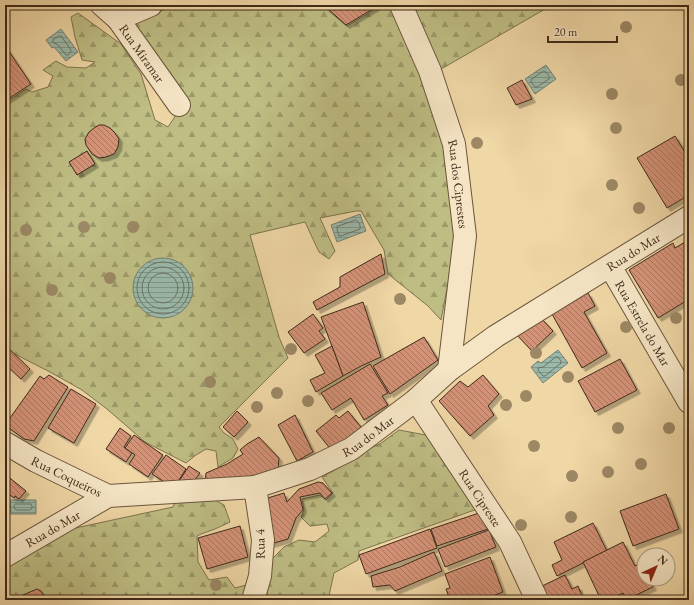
<svg xmlns="http://www.w3.org/2000/svg" width="694" height="605" viewBox="0 0 694 605" font-family="'EB Garamond',serif">
  <style>
    .forest { fill: url(#forest-firs); stroke: #7e744e }
    .water { fill: url(#water-rules); stroke: #768070 }
    .lines { fill: none; stroke-linecap: round; stroke-linejoin: round }
    .shore { stroke: #6c7262; stroke-width: 1 }
    .building { fill: url(#building-back-hatch); stroke: #3f2a1a; filter: url(#shadow) }
    .street-casing { stroke: #6b553d; stroke-width: 24 }
    .street { stroke: #f5e5c5; stroke-width: 22 }
    .tree { fill: #9c8865 }
    .labels { text-anchor: middle; dominant-baseline: central; stroke-width: 4; stroke-linejoin: round; paint-order: stroke }
    .street-label { font-size: 13px; fill: #3f2a1a; stroke: #f5e5c5 }
  </style>
  <defs>
    <pattern id="forest-firs" width="22" height="20" patternUnits="userSpaceOnUse"><rect width="22" height="20" fill="#bebd83"/><path d="M5 1l3.5 6h-7zM16 11l3.5 6h-7z" fill="#9c9a6a"/></pattern>
    <pattern id="water-rules" width="6" height="5" patternUnits="userSpaceOnUse"><rect width="6" height="5" fill="#9ab9aa"/><path d="M0 2.5h6" fill="none" stroke="#7f978a"/></pattern>
    <pattern id="building-back-hatch" width="6" height="6" patternUnits="userSpaceOnUse"><rect width="6" height="6" fill="#d49277"/><path d="M-1 5l2 2M0 0l6 6M5-1l2 2" fill="none" stroke="#ad7761"/></pattern>
    <filter id="shadow"><feDropShadow dx="3.5" dy="3.5" stdDeviation="0" flood-color="#0004"/></filter>
  </defs>
  <rect width="100%" height="100%" fill="#f0d7a6"/>
  <filter id="stains"><feTurbulence type="fractalNoise" baseFrequency=".005" numOctaves="4"/><feColorMatrix values="0 0 0 0 .2 0 0 0 0 .09 0 0 0 0 .02 0 0 0 .5 -.17"/></filter>
  <radialGradient id="worn" r=".72"><stop offset=".6" stop-color="#630" stop-opacity="0"/><stop offset="1" stop-color="#630" stop-opacity=".3"/></radialGradient>
  <!-- forest -->
  <g class="forest">
    <polygon points="175,5 330,5 325,8 347,26 377,8 376,5 397,5 452,147 458,231 441,320 428,306 388,274 384,250 361,211 356,211 320,218 335,251 329,259 319,252 305,222 250,235 279,337 288,358 219,427 224,433 233,439 238,449 233,458 218,467 216,451 206,449 196,455 186,463 145,442 107,409 82,390 50,372 5,349 5,103 26,89 32,92 48,87 53,76 43,70 56,61 67,67 86,68 95,62 82,60 75,37 71,17 78,13 121,44 141,74 155,120 168,127 182,106 128,24"/>
    <polygon points="412,5 552,5 436,72"/>
    <polygon points="399,430 431,436 483,507 359,551 358,560 334,573 328,600 267,600 268,583 265,566 284,547 299,540 315,542 329,531 327,524 310,526 301,517 304,510 302,499 320,495 326,500 333,493 322,477 349,462 357,453 380,444"/>
    <polygon points="178,495 208,496 224,505 230,522 215,529 201,534 197,536 198,562 209,580 227,577 235,588 246,585 246,600 5,600 5,567 71,529 173,507"/>
  </g>
  <!-- water -->
  <g class="water">
    <polygon points="61,29 78,52 66,61 54,47 52,48 46,40"/>
    <polygon points="546,65 556,79 535,94 525,79"/>
    <polygon points="360,214 366,231 337,242 331,225"/>
    <circle cx="163" cy="288" r="30"/>
    <polygon points="558,350 568,363 543,383 531,367 538,361 541,363"/>
    <polygon points="10,500 36,500 36,514 11,514"/>
  </g>
  <g class="lines">
    <!-- shore -->
    <g class="shore">
      <polygon points="59,36 61,36 71,50 71,52 68,55 66,55 58,45 53,42 53,40"/>
      <path d="M544,71C547,72 550,76 549,79L537,87H535L531,82V80Z"/>
      <path d="M356,220C359,221 361,227 360,229L341,236H339L337,229V227Z"/>
      <circle cx="163" cy="288" r="26"/>
      <circle cx="163" cy="288" r="21"/>
      <circle cx="163" cy="288" r="15"/>
      <polygon points="556,357 558,357 561,361 561,363 545,376 543,376 538,370 538,368 543,367"/>
      <polygon points="16,504 31,504 32,506 32,508 30,510 16,510 15,509 14,506"/>
    </g>
  </g>
  <!-- building -->
  <g class="building">
    <polygon points="333,5 375,5 376,7 346,25 327,8"/>
    <polygon points="6,47 31,84 5,101 5,48"/>
    <polygon points="522,80 532,99 516,105 507,88"/>
    <polygon points="99,125 104,125 110,128 115,133 119,139 118,147 114,154 106,157 99,158 92,154 86,145 85,139 89,132 94,128"/>
    <polygon points="675,136 689,159 689,195 667,208 637,158"/>
    <polygon points="87,151 95,164 77,175 69,162"/>
    <polygon points="685,242 689,250 689,298 686,301 658,318 629,270 673,243 675,248"/>
    <polygon points="381,254 385,274 317,310 313,302 340,287 340,277"/>
    <polygon points="588,293 595,306 584,312 607,353 582,368 552,314"/>
    <polygon points="363,302 381,357 361,366 343,376 321,317"/>
    <polygon points="313,314 323,328 319,331 325,339 304,353 288,332"/>
    <polygon points="542,319 553,331 532,351 516,334"/>
    <polygon points="424,337 438,360 390,394 373,366"/>
    <polygon points="5,345 30,369 21,379 5,364"/>
    <polygon points="332,346 343,376 316,392 310,380 325,373 315,355"/>
    <polygon points="620,359 637,390 595,412 578,381"/>
    <polygon points="370,364 388,393 382,396 388,405 364,420 351,398 332,410 321,393"/>
    <polygon points="49,375 68,387 34,441 24,439 5,425 40,376 44,379"/>
    <polygon points="483,375 499,394 488,406 494,415 470,436 439,401 460,381 468,387"/>
    <polygon points="71,389 96,404 74,443 48,428"/>
    <polygon points="237,411 248,422 234,437 223,427"/>
    <polygon points="348,411 361,427 332,451 316,431 336,415 339,418"/>
    <polygon points="295,415 313,452 297,461 278,425"/>
    <polygon points="120,428 131,436 124,447 132,453 126,462 106,449"/>
    <polygon points="134,435 163,455 148,477 129,464 135,455 125,448"/>
    <polygon points="259,437 279,458 278,470 254,478 205,482 206,473 227,464 243,454 240,450 247,444"/>
    <polygon points="166,455 186,469 177,483 170,486 152,474"/>
    <polygon points="189,466 200,473 187,491 177,484"/>
    <polygon points="6,475 26,491 19,499 15,496 14,498 5,491"/>
    <polygon points="318,482 323,483 332,493 325,499 320,493 300,497 303,510 296,518 288,539 271,544 258,501 284,493 287,502 299,489"/>
    <polygon points="666,494 679,529 633,546 620,511"/>
    <polygon points="482,512 488,529 437,546 431,529"/>
    <polygon points="593,523 607,551 557,576 552,565 562,560 554,542"/>
    <polygon points="240,526 248,557 207,569 198,538"/>
    <polygon points="430,529 437,548 366,574 359,555"/>
    <polygon points="489,530 496,547 445,567 438,549"/>
    <polygon points="623,542 635,566 641,563 644,569 644,579 649,579 653,587 626,600 623,593 608,600 601,600 583,562"/>
    <polygon points="434,552 442,571 395,591 390,585 373,587 371,576 400,567"/>
    <polygon points="490,557 503,592 482,600 450,600 446,589 450,588 445,574"/>
    <polygon points="565,575 572,589 578,586 584,600 546,600 540,587"/>
    <polygon points="37,589 41,591 47,600 14,600 23,595"/>
    <polygon points="599,595 601,600 589,600"/>
  </g>
  <g class="lines">
    <!-- street casing -->
    <g class="street-casing">
      <g id="street">
        <path id="s1" d="M102,5L118,19L179,105"/>
        <path id="s2" d="M401,5L430,71L454,144L465,236L449,370"/>
        <polyline points="118,19 151,5"/>
        <path id="s3" d="M610,266L689,402"/>
        <path id="s4" d="M416,400L510,542L537,600"/>
        <path id="s5" d="M5,443L36,461L108,496"/>
        <path id="s6" d="M5,556L108,496L255,487L310,469L351,449L416,400L449,370L496,336L689,217"/>
        <polyline points="253,600 260,576 263,540 255,487"/>
      </g>
    </g>
    <!-- street -->
    <use href="#street" class="street"/>
  </g>
  <!-- trees -->
  <g class="tree">
    <circle cx="626" cy="27" r="6"/>
    <circle cx="681" cy="80" r="6"/>
    <circle cx="612" cy="94" r="6"/>
    <circle cx="616" cy="128" r="6"/>
    <circle cx="477" cy="143" r="6"/>
    <circle cx="612" cy="185" r="6"/>
    <circle cx="639" cy="208" r="6"/>
    <circle cx="84" cy="227" r="6"/>
    <circle cx="133" cy="227" r="6"/>
    <circle cx="26" cy="230" r="6"/>
    <circle cx="110" cy="278" r="6"/>
    <circle cx="52" cy="290" r="6"/>
    <circle cx="400" cy="299" r="6"/>
    <circle cx="676" cy="318" r="6"/>
    <circle cx="626" cy="327" r="6"/>
    <circle cx="291" cy="349" r="6"/>
    <circle cx="536" cy="353" r="6"/>
    <circle cx="568" cy="377" r="6"/>
    <circle cx="210" cy="382" r="6"/>
    <circle cx="277" cy="393" r="6"/>
    <circle cx="526" cy="396" r="6"/>
    <circle cx="308" cy="401" r="6"/>
    <circle cx="506" cy="405" r="6"/>
    <circle cx="257" cy="407" r="6"/>
    <circle cx="618" cy="428" r="6"/>
    <circle cx="669" cy="428" r="6"/>
    <circle cx="534" cy="446" r="6"/>
    <circle cx="641" cy="464" r="6"/>
    <circle cx="608" cy="472" r="6"/>
    <circle cx="572" cy="476" r="6"/>
    <circle cx="571" cy="517" r="6"/>
    <circle cx="521" cy="525" r="6"/>
    <circle cx="216" cy="585" r="6"/>
  </g>
  <g class="labels">
    <!-- street labels -->
    <g class="street-label">
      <text stroke="none"><textPath href="#s1" startOffset="63">Rua Miramar</textPath></text>
      <text stroke="none"><textPath href="#s2" startOffset="189">Rua dos Ciprestes</textPath></text>
      <text stroke="none"><textPath href="#s6" startOffset="715">Rua do Mar</textPath></text>
      <text stroke="none"><textPath href="#s3" startOffset="66">Rua Estrela do Mar</textPath></text>
      <text stroke="none"><textPath href="#s6" startOffset="391">Rua do Mar</textPath></text>
      <text stroke="none"><textPath href="#s5" startOffset="70">Rua Coqueiros</textPath></text>
      <text stroke="none"><textPath href="#s4" startOffset="117">Rua Cipreste</textPath></text>
      <text stroke="none"><textPath href="#s6" startOffset="55">Rua do Mar</textPath></text>
      <text transform="translate(260 544) rotate(-91)">Rua 4</text>
    </g>
  </g>
  <!-- margin -->
  <rect width="694" height="605" fill="none" stroke="#f0d7a6" stroke-width="20"/>
  <rect x="6" y="6" width="682" height="593" fill="none" stroke="#3f2a1a" stroke-width="2"/>
  <rect x="10" y="10" width="674" height="585" fill="none" stroke="#3f2a1a"/>
  <!-- north arrow -->
  <g transform="translate(656 567) rotate(44)"><circle r="19" fill="#f5e5c5" stroke="#ac9a81"/>
  <path d="M0-3L7 15L0 10L-7 15Z" fill="#8f2418"/>
  <text y="-6" font-size="11" font-weight="bold" text-anchor="middle" fill="#3f2a1a">N</text>
  </g>
  <!-- scale -->
  <path d="M548 36v6h69v-6" fill="none" stroke="#3f2a1a" stroke-width="2"/>
  <text x="554" y="36" font-size="12" fill="#3f2a1a" stroke="#f5e5c5" stroke-width="3" paint-order="stroke">20 m</text>
  <rect width="100%" height="100%" filter="url(#stains)"/>
  <rect width="100%" height="100%" fill="url(#worn)"/>
</svg>
